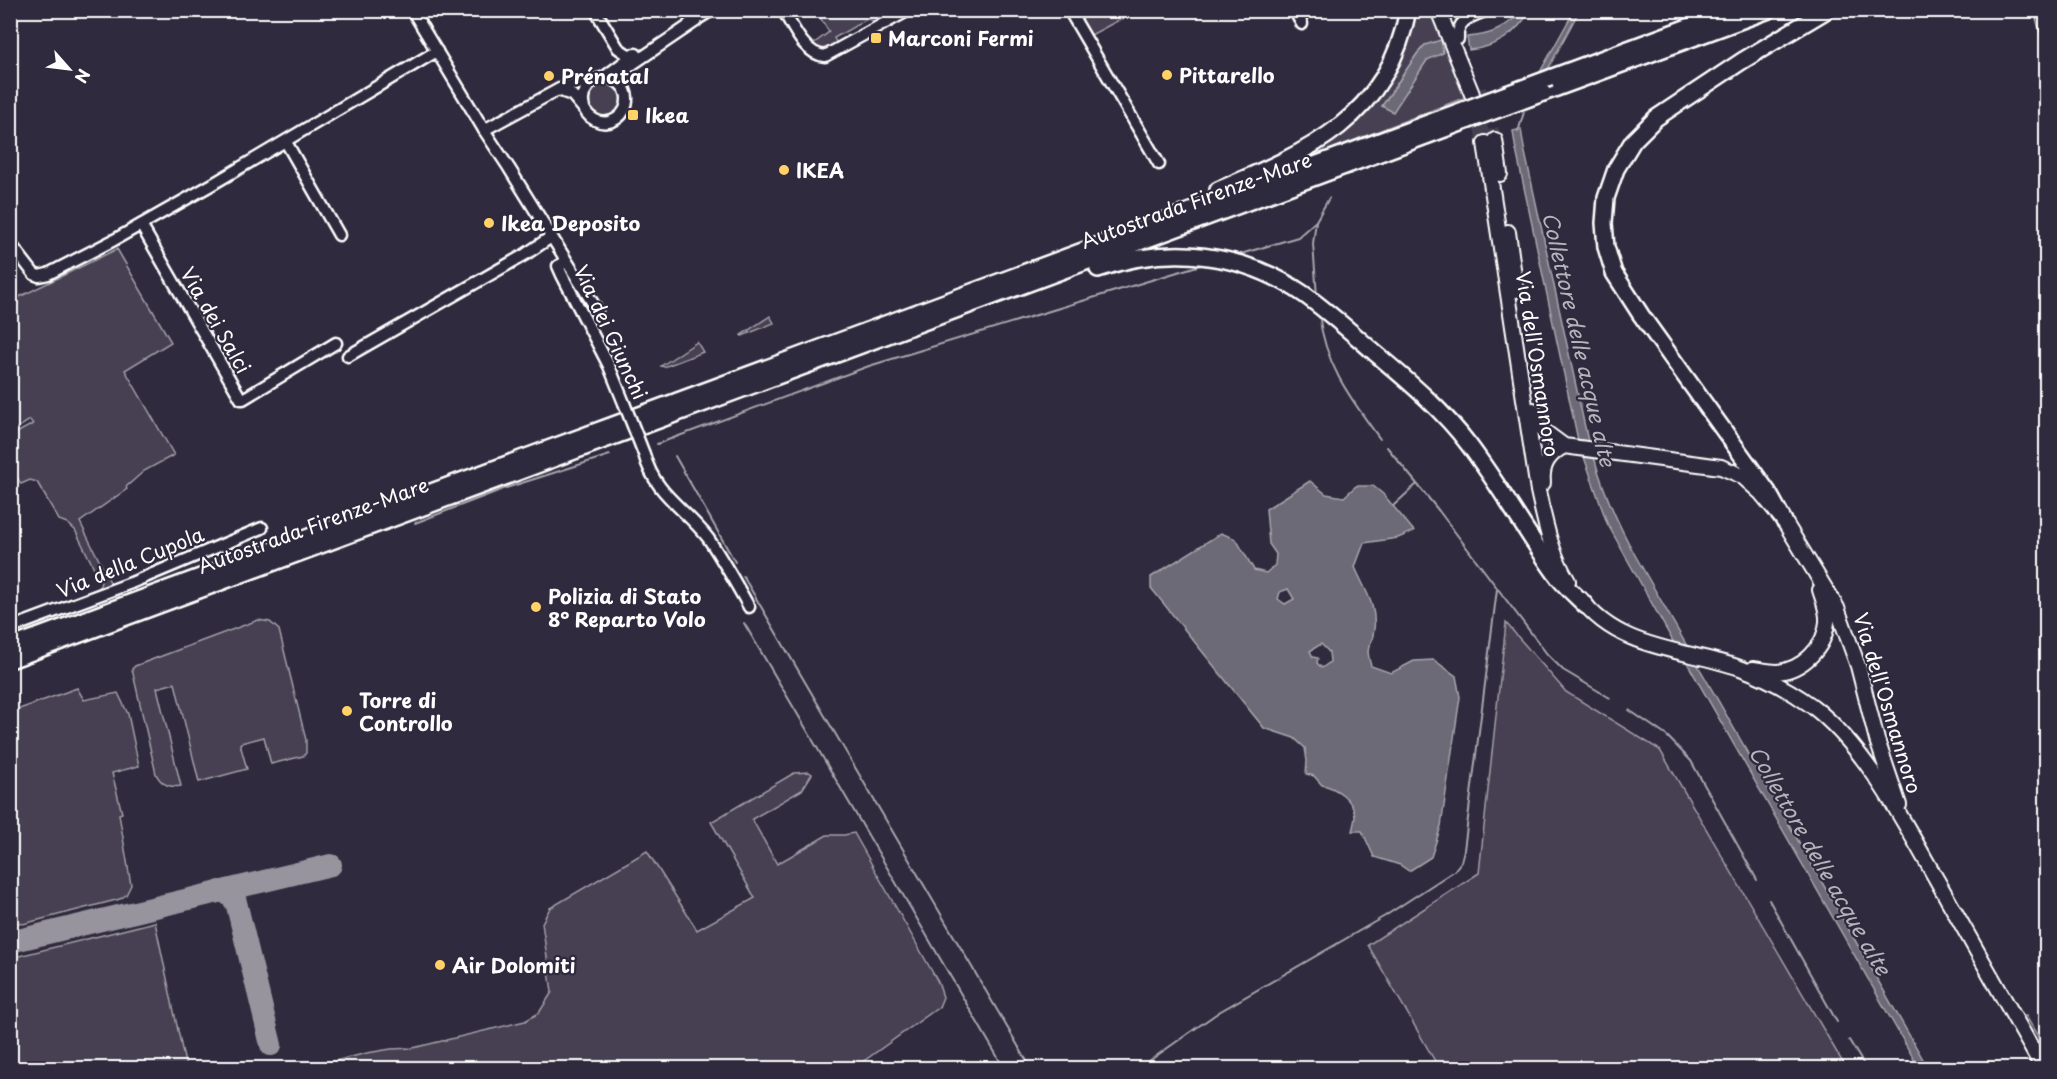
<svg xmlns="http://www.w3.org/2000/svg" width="2057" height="1079" viewBox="0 0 2057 1079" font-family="'Playpen Sans',sans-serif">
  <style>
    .green { fill: #464152; stroke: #a2a0a8; stroke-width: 1.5; fill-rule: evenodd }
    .water { fill: #6d6a77; stroke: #a7a6ad; stroke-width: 1.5; fill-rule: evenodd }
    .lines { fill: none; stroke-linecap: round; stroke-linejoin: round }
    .stream { stroke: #a7a6ad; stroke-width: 2 }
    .taxiway { stroke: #97949e; stroke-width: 22 }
    .major-tunnel { stroke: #443f50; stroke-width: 14; stroke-dasharray: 14 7; stroke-linecap: butt }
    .minor-casing { stroke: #fff; stroke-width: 15 }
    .major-casing { stroke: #fff; stroke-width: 18 }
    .highway-casing { stroke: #fff; stroke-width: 20 }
    .minor { stroke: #2f2a3d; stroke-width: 10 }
    .major { stroke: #2f2a3d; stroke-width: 14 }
    .highway { stroke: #2f2a3d; stroke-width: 15 }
    .minor-bridge-casing { stroke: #fff; stroke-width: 15; stroke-linecap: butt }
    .highway-bridge-casing { stroke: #fff; stroke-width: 20; stroke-linecap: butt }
    .minor-bridge { stroke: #2f2a3d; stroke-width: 10 }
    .highway-bridge { stroke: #2f2a3d; stroke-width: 15 }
    .poi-dot { fill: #ffd166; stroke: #2f2a3d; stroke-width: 2 }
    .labels { text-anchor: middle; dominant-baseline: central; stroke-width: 4.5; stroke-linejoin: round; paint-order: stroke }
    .poi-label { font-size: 20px; font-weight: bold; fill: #fff; stroke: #2f2a3d; text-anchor: start }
    .street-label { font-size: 20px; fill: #fff; stroke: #2f2a3d }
    .water-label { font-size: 21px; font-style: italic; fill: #b6b4bb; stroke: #2f2a3d }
  </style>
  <rect width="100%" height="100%" fill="#2f2a3d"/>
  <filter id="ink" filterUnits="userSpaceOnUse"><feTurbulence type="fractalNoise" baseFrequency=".0167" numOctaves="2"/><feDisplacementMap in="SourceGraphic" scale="12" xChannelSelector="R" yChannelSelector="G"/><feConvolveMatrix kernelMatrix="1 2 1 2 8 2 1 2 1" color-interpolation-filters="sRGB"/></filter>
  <g filter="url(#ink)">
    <!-- green -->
    <g class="green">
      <path d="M816,11H893L873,21L867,19L834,38L837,44C829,48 825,50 816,47L813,44L829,32Z"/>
      <polygon points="1076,11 1136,11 1091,35"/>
      <path d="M1413,11H1432L1466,97L1319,154L1318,149L1359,116ZM1425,45L1438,53L1427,60L1393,111L1382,106L1417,54Z"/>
      <circle cx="605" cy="100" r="17"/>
      <polygon points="117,249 171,342 125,370 174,455 144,471 126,487 127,489 80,522 112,586 11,626 11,616 21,619 99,588 101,582 75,530 67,523 59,520 37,482 30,480 21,484 11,466 11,436 33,424 30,420 11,432 11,301"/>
      <polygon points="770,316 774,323 742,336 741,335"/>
      <polygon points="697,342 703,352 664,367 661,366"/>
      <path d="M258,620L270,622L279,630L306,740V753L303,756L271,764L264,737L241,743L240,744L247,769L199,782L175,683L157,688L181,786C170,788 161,784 156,774L132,669L135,666Z"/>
      <polygon points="1506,623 1566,692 1660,750 1846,1068 1439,1068 1368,945 1479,873"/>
      <polygon points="77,688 84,700 118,693 128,714 139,766 112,773 122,813 119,814 131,885 126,895 120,899 23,924 10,921 11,712"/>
      <polygon points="809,772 812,774 802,790 752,819 777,864 827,835 844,835 854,833 938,982 943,997 939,1007 854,1068 307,1068 367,1053 391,1049 413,1048 525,1021 539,1013 552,992 542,923 550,908 647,851 697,930 755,898 711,822 794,773"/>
      <polygon points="155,922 186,1068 11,1068 11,958"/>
      <polygon points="2024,1016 2026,1016 2044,1047 2040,1050 2022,1017"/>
    </g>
    <!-- water -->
    <g class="water">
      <path d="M1523,11H1530C1515,35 1497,47 1469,50L1467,37C1495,35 1503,28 1523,11Z"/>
      <polygon points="1574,11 1579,11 1548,69 1540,72"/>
      <polygon points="1441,40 1443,53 1427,60 1393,112 1382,106 1417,54 1425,45"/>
      <polygon points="1521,129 1524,148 1588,441 1578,440 1515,145 1513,131"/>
      <path d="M1584,457H1594C1603,491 1618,524 1635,555L1928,1068H1919L1686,661L1674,643L1607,523Z"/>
      <path d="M1310,481L1326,494L1344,497L1356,486H1373L1383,494L1414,531L1398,538L1364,543L1355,567C1364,589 1377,604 1374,630C1372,649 1364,642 1371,666L1391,673L1414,661L1434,660L1456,676L1460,697L1441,826L1431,857L1409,871L1400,865L1374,857L1362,831H1352C1353,827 1355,820 1355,816C1353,799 1337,788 1322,785L1314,776L1306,774L1307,761L1305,748L1294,738L1264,728L1151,588V577L1221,533L1236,539L1254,570L1266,573L1275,565L1276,554L1269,544L1266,509ZM1288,589L1294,599L1285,604L1278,599L1280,592ZM1321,644L1329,652L1330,662L1322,668L1317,663L1318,658L1313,657L1310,651Z"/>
    </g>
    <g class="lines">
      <!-- stream -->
      <g class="stream">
        <polyline points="2034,10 2046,53"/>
        <polyline points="1518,132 1524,112"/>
        <polyline points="1316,221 1313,244 1317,296"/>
        <polyline points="1234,256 1298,237 1316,221 1329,198"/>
        <path d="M1319,314C1325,366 1351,399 1380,439"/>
        <polyline points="657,444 869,366 1204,264"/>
        <polyline points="1387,447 1439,511 1547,654 1563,670 1610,698"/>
        <polyline points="675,456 735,562"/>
        <polyline points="1393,506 1417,484"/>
        <polyline points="415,523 506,488 610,455"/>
        <polyline points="743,576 1031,1068"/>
        <polyline points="744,623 811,737"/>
        <polyline points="1629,710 1667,736 1691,761 1757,880"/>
        <polyline points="812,739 1004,1068"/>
        <polyline points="1769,900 1837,1022"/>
        <polyline points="1849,1040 1866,1068"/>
        <polyline points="1139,1068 1219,1012 1385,916 1454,871 1461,862 1464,850 1497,589"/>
      </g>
      <!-- taxiway -->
      <g class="taxiway">
        <polyline points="220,891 228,894 236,902 271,1045"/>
        <polyline points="10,942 331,865"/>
      </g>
      <!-- major-tunnel -->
      <g class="major-tunnel">
        <polyline points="1479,89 1495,140"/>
        <polyline points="1475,107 1485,143"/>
      </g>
      <!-- minor casing -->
      <g class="minor-casing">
        <g id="minor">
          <polyline points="412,10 484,130 509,168 597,310"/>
          <polyline points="595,10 618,48 628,55 636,54"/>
          <path d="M783,10C793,27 804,54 825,56L909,10"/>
          <polyline points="1069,10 1159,164"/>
          <polyline points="1294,10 1302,24"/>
          <polyline points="689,24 712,10"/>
          <path d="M1458,39C1456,19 1473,16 1488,10"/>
          <polyline points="603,78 631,57"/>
          <path d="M623,87C597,58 565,104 595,120C610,128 628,115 627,98C627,92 623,87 621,81L625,70L634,63L696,21"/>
          <polyline points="558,90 572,95 583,108"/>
          <polyline points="484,130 565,86 595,81"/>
          <polyline points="286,142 339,235"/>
          <polyline points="141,225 241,399 243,399 336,343"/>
          <polyline points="10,243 34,274 39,276 48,274 114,240 211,185 437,51"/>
          <polyline points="566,262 558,266 562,275 609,366 624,403"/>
          <polyline points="348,356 526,254 551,237"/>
          <path d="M644,454C655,495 684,507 708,538C723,560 736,584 749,607"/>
          <polyline points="10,628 131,583 262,528"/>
        </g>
      </g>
      <!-- major casing -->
      <g class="major-casing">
        <g id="major">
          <polyline points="1438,10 1472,94"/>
          <polyline points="1495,140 1500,174"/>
          <path d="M1485,143L1538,491C1545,522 1551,554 1568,581"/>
          <polyline points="1508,232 1516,290"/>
          <polyline points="1533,410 1536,423 1541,429 1564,446 1721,467 1742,476 1761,493 1784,521 1837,608 1858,666 1877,740 1899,805"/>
          <path d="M1543,483C1541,465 1549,454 1564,446"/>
          <path d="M1581,599C1618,650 1686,649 1740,668C1765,677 1791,691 1812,706C1866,747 1905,824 1938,882C1973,944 2008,1007 2043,1068"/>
          <path d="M1753,669C1761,670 1769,672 1777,672C1802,670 1825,648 1827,622C1828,611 1823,600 1820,590"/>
        </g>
      </g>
      <!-- highway casing -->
      <g class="highway-casing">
        <g id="highway">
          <polyline points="1550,78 1734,10"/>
          <polyline points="1543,93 1769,10"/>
          <path d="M1218,190C1308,152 1388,118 1408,10"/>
          <path d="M1098,269C1169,244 1243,252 1305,295C1330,313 1352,333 1375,353C1408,381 1443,410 1469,445C1500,486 1525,531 1555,573C1563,585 1575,595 1586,606"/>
          <polyline points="637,416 1466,109"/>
          <polyline points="637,428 1469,120"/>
          <polyline points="1784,521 1768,492 1641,315 1614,273 1606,247 1604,223 1606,198 1616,169 1633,141 1656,118 1742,61 1827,10"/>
          <polyline points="10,647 627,420"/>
          <polyline points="10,660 631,430"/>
        </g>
      </g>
      <!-- minor -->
      <use href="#minor" class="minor"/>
      <!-- major -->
      <use href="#major" class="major"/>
      <!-- highway -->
      <use href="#highway" class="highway"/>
      <!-- minor-bridge casing -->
      <g class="minor-bridge-casing">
        <polyline id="minor-bridge" points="624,403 644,454"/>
      </g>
      <!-- highway-bridge casing -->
      <g class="highway-bridge-casing">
        <g id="highway-bridge">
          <polyline points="1466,109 1550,78"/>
          <polyline points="1469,120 1543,93"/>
        </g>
      </g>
      <!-- minor-bridge -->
      <use href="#minor-bridge" class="minor-bridge"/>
      <!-- highway-bridge -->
      <use href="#highway-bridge" class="highway-bridge"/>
    </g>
  </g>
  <!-- markers -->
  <g class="poi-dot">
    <rect x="870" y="32" width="12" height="12" rx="3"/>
    <circle cx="1167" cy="75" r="6"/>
    <circle cx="549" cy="76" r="6"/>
    <rect x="627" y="109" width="12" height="12" rx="3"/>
    <circle cx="784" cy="170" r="6"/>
    <circle cx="489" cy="223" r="6"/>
    <circle cx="536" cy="607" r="6"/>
    <circle cx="347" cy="711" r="6"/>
    <circle cx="440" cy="965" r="6"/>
  </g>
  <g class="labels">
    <!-- poi labels -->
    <g class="poi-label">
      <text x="888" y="38">Marconi Fermi</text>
      <text x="1179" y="75">Pittarello</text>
      <text x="561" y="76">Prénatal</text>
      <text x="645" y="115">Ikea</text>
      <text x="796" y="170">IKEA</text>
      <text x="501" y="223">Ikea Deposito</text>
      <text x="548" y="596">Polizia di Stato<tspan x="548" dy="23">8° Reparto Volo</tspan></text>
      <text x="359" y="700">Torre di<tspan x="359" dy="23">Controllo</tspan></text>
      <text x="452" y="965">Air Dolomiti</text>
    </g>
    <!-- street labels -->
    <g class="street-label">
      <text transform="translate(1196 200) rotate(-20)">Autostrada Firenze-Mare</text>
      <text transform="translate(216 320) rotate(60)">Via dei Salci</text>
      <text transform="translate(611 332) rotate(65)">Via dei Giunchi</text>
      <text transform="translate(1538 364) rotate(81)">Via dell'Osmannoro</text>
      <text transform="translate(313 525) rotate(-20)">Autostrada Firenze-Mare</text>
      <text transform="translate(130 562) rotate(-22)">Via della Cupola</text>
      <text transform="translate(1888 703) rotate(73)">Via dell'Osmannoro</text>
    </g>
    <!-- water labels -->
    <g class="water-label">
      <text transform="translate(1580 339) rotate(77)">Collettore delle acque alte</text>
      <text transform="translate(1821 860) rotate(60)">Collettore delle acque alte</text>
    </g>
  </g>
  <!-- margin -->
  <rect width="2057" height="1079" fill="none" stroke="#2f2a3d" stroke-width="36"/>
  <rect x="18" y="18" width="2021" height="1043" fill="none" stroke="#fff" stroke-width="2" filter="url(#ink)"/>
  <!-- north arrow -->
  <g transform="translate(69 69) rotate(118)" stroke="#2f2a3d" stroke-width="4.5" paint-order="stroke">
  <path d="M0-4.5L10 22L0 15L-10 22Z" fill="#ffffff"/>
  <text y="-9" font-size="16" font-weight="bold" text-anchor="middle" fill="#ffffff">N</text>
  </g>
</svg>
